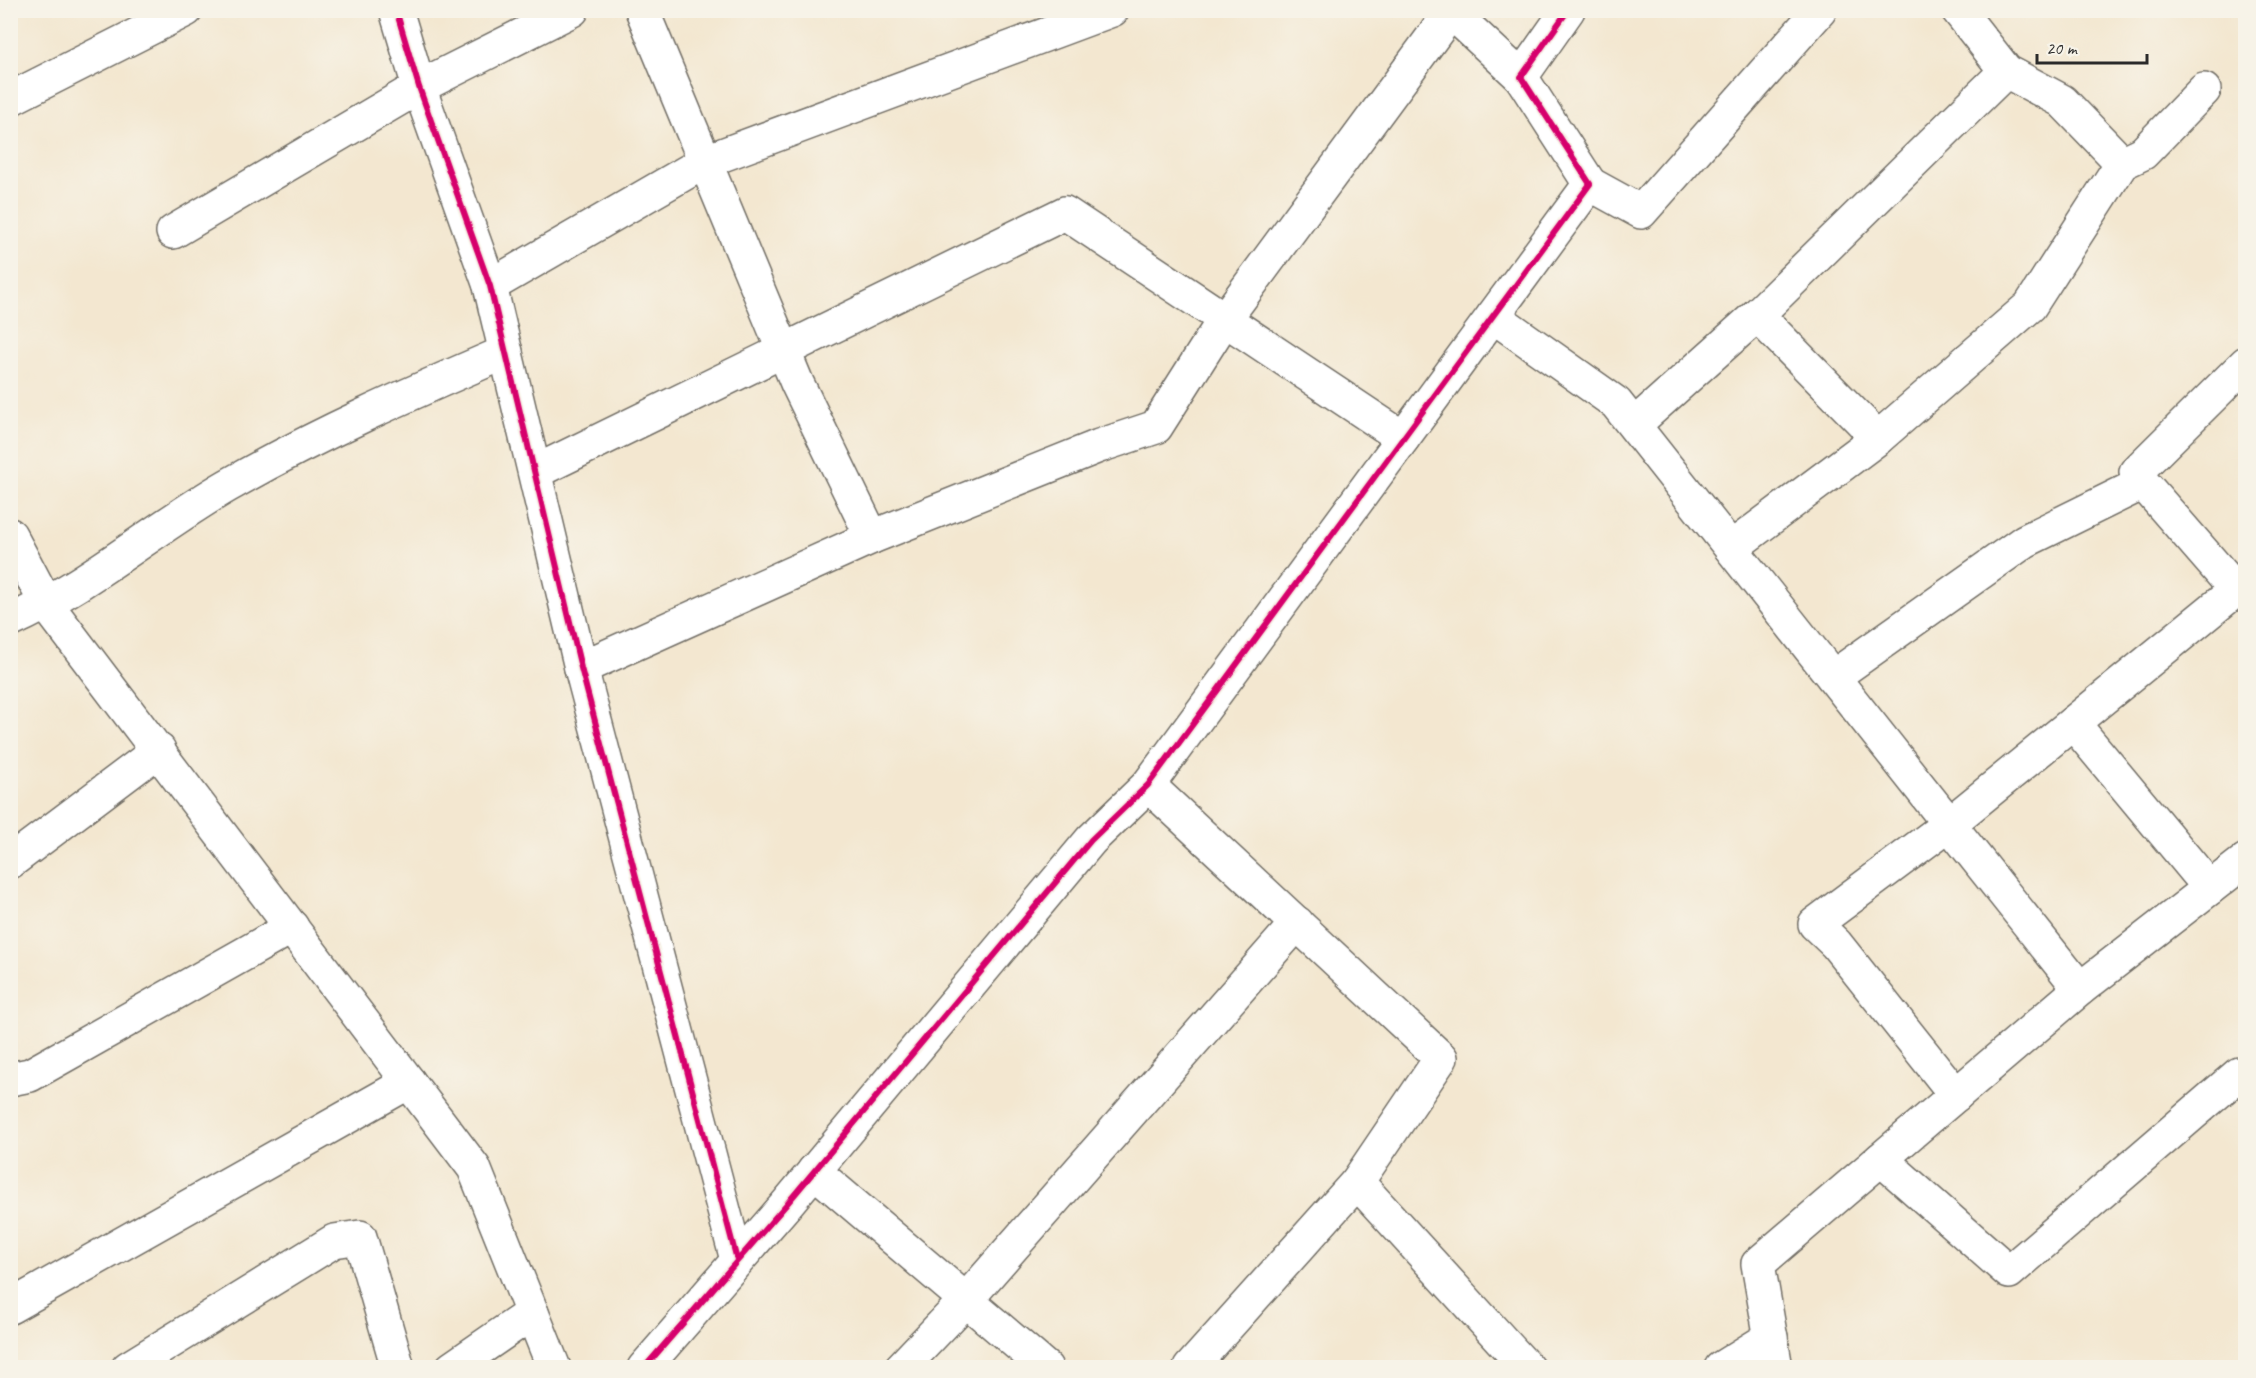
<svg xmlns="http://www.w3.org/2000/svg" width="2256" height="1378" viewBox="0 0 2256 1378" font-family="Caveat,sans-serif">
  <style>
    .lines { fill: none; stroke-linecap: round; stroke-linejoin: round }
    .minor-casing { stroke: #716d65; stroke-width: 36 }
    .minor { stroke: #fff; stroke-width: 33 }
    .cycleway-casing { stroke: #f7f3e8; stroke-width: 10 }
    .cycleway { stroke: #d6006c; stroke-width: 6 }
  </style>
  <rect width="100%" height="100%" fill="#f7f3e8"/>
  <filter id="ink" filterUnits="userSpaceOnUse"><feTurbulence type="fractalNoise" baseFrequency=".0167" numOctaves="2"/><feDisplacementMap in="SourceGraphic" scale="12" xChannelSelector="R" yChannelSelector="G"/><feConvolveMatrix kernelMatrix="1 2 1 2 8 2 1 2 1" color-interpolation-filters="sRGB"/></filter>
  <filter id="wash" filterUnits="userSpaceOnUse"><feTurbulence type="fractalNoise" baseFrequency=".008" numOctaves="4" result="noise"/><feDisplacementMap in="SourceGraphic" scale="24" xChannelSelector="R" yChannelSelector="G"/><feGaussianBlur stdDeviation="1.35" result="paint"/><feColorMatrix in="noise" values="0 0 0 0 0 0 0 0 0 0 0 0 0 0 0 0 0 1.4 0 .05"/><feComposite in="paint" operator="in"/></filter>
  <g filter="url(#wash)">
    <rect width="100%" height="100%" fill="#f3e7d0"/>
  </g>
  <g filter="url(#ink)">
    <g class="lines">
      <!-- minor casing -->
      <g class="minor-casing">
        <g id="minor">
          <polyline points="396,10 419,87 490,286 581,668 737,1260"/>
          <polyline points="1449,10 1521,77"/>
          <polyline points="1958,10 2006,71 2062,101 2122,163"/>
          <polyline points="10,99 186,10"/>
          <polyline points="1590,184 1641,212 1820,10"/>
          <polyline points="173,232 419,87 572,10"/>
          <polyline points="490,286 706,161 1112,10"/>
          <polyline points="1757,315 1878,438"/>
          <polyline points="1493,316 1616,403 1949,824 1815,924 1836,944 1956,1095"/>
          <polyline points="1634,425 1757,315 2006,71"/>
          <polyline points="535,472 1065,213 1403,438"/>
          <polyline points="10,535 47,605 474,1168 554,1368"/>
          <polyline points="872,537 1099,446 1156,427 1224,320 1451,12"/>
          <polyline points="1731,548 1878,438 2030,306 2122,163 2143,153 2204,90"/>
          <path d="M10,621C88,586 153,529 227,486C317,434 411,393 506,352"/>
          <polyline points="581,668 872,537 797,383 642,10"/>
          <polyline points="1833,677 2025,541 2143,483"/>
          <polyline points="2073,723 2210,888"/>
          <polyline points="1148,785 1441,1058 1357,1182 1190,1368"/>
          <polyline points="10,862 159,750"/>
          <polyline points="2080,989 1949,824 2236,590 2143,483 2136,472 2246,363"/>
          <polyline points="10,1079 30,1075 292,927"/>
          <polyline points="1881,1159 2009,1272 2239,1074"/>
          <polyline points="814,1171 1046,1368"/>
          <polyline points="1357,1182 1527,1368"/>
          <polyline points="10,1307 409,1082"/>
          <polyline points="128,1368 334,1241 360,1237 398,1368"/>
          <polyline points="452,1368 532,1313"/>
          <polyline points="644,1368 785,1206 1091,840 1148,785 1590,184 1521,77 1568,10"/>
          <polyline points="901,1368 966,1300 1297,923"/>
          <polyline points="1721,1368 1771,1337"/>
          <polyline points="1776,1368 1758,1264 2080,989 2246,860"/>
        </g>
      </g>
      <!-- minor -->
      <use href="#minor" class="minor"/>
      <!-- cycleway casing -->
      <g class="cycleway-casing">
        <g id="cycleway">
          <polyline points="396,10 419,87 490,286 581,668 737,1260"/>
          <polyline points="644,1368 785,1206 1091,840 1148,785 1590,184 1521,77 1568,10"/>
        </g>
      </g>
      <!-- cycleway -->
      <use href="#cycleway" class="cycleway"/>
    </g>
  </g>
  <!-- margin -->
  <rect width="2256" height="1378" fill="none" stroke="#f7f3e8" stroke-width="36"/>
  <!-- scale -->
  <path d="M2037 54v9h110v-9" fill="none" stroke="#2b2b2b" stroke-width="3"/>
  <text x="2046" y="54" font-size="18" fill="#2b2b2b" stroke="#f7f3e8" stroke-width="4.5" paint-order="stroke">20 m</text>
</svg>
